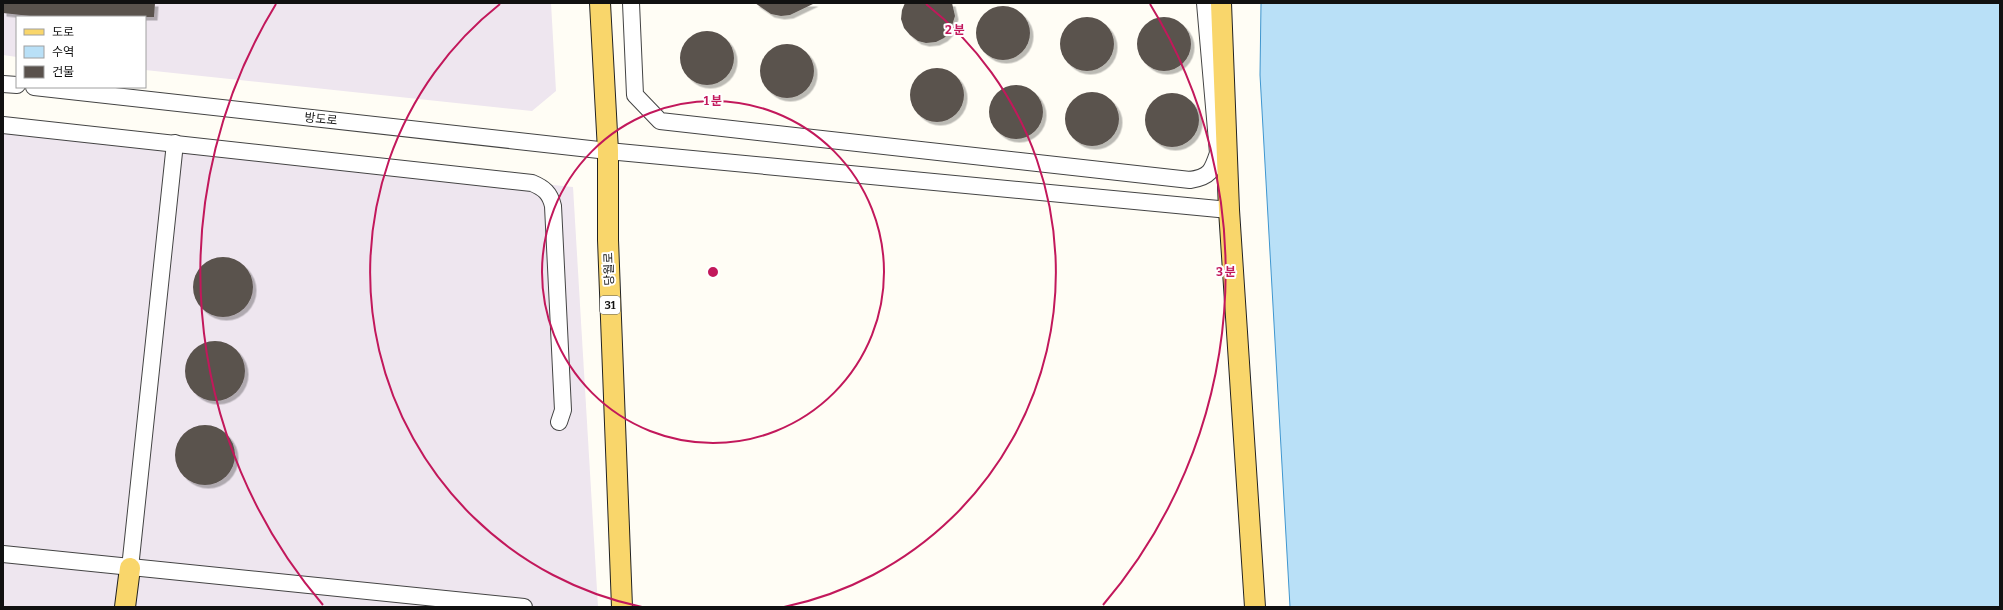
<svg xmlns="http://www.w3.org/2000/svg" width="2003" height="610" viewBox="0 0 2003 610" font-family="Bitter,'Noto Sans KR',serif">
  <style>
    .industrial { fill: #eee6ef }
    .water { fill: #b9e0f7; stroke: #3f96cf }
    .building { fill: #5a524d; filter: url(#shadow) }
    .lines { fill: none; stroke-linecap: round; stroke-linejoin: round }
    .minor-casing { stroke: #444; stroke-width: 18 }
    .major-casing { stroke: #222; stroke-width: 22 }
    .minor { stroke: #fff; stroke-width: 16 }
    .major { stroke: #f9d66b; stroke-width: 20 }
    .ring { fill: none; stroke: #c2185b; stroke-width: 2 }
    .labels { text-anchor: middle; dominant-baseline: central; stroke-width: 4; stroke-linejoin: round; paint-order: stroke }
    .shield { fill: #fff; stroke: #585858; stroke-width: 1 }
    .shield-label { font-size: 11px; font-weight: bold; fill: #111 }
    .street-label { font-size: 12px; fill: #111; stroke: #fff }
    .centre { fill: #c2185b; stroke: #fff; stroke-width: 2 }
    .ring-label { font-size: 12px; text-anchor: middle; font-weight: bold; fill: #c2185b; stroke: #fff; stroke-width: 4; stroke-linejoin: round; paint-order: stroke }
  </style>
  <defs>
    <filter id="shadow"><feDropShadow dx="3.5" dy="3.5" stdDeviation="0" flood-color="#0004"/></filter>
  </defs>
  <rect width="100%" height="100%" fill="#fffdf5"/>
  <!-- industrial -->
  <g class="industrial">
    <polygon points="3,3 551,3 556,91 532,111 145,70 145,17 17,17 17,57 3,55"/>
    <polygon points="3,130 573,187 598,607 3,607"/>
  </g>
  <!-- water -->
  <polygon class="water" points="1261,3 2000,3 2000,607 1290,607 1260,75"/>
  <!-- building -->
  <g class="building">
    <polygon points="3,3 155,3 154,17 39,17 3,13"/>
    <polygon points="755,3 815,3 790,15 781,16 771,14"/>
    <polygon points="905,3 952,3 955,16 950,32 944,38 936,42 926,43 918,41 910,35 904,28 901,19 902,10"/>
    <circle cx="1003" cy="33" r="27"/>
    <circle cx="1164" cy="44" r="27"/>
    <circle cx="1087" cy="44" r="27"/>
    <circle cx="707" cy="58" r="27"/>
    <circle cx="787" cy="71" r="27"/>
    <circle cx="937" cy="95" r="27"/>
    <circle cx="1016" cy="112" r="27"/>
    <circle cx="1092" cy="119" r="27"/>
    <circle cx="1172" cy="120" r="27"/>
    <circle cx="223" cy="287" r="30"/>
    <circle cx="215" cy="371" r="30"/>
    <circle cx="205" cy="455" r="30"/>
  </g>
  <g class="lines">
    <!-- minor casing -->
    <g class="minor-casing">
      <g id="minor">
        <path d="M631,3L635,95L660,121L1190,180C1210,177 1212,171 1218,153L1205,3"/>
        <polyline points="3,84 17,85"/>
        <polyline points="34,87 608,151 1229,210"/>
        <path d="M3,125L532,183C544,188 550,193 553,206L563,410L559,422"/>
        <polyline points="3,554 524,607"/>
        <polyline points="130,568 175,143"/>
      </g>
    </g>
    <!-- major casing -->
    <g class="major-casing">
      <g id="major">
        <polyline points="600,3 608,151 608,240 622,607"/>
        <polyline points="1221,3 1229,210 1255,607"/>
        <polyline points="125,607 130,568"/>
      </g>
    </g>
    <!-- minor -->
    <use href="#minor" class="minor"/>
    <!-- major -->
    <use href="#major" class="major"/>
  </g>
  <!-- distance rings -->
  <g class="ring">
    <circle cx="713" cy="272" r="171"/>
    <path d="M642 607A342 342 0 0 1 500 4M926 4A342 342 0 0 1 784 607"/>
    <path d="M323 605A513 513 0 0 1 276 4M1150 4A513 513 0 0 1 1103 605"/>
  </g>
  <g class="labels">
    <!-- shield labels -->
    <rect class="shield" x="600" y="296" width="20" height="18" rx="3"/>
    <g class="shield-label">
      <text x="610" y="305">31</text>
    </g>
    <!-- street labels -->
    <g class="street-label">
      <text transform="translate(321 119) rotate(6)">방도로</text>
      <text transform="translate(609 269) rotate(-92)">당월로</text>
    </g>
  </g>
  <circle cx="713" cy="272" r="6" class="centre"/>
  <g class="ring-label">
    <text x="955" y="34">2 분</text>
    <text x="713" y="105">1 분</text>
    <text x="1226" y="276">3 분</text>
  </g>
  <!-- border -->
  <rect width="2003" height="610" fill="none" stroke="#111111" stroke-width="8"/>
  <!-- legend -->
  <rect x="16" y="16" width="130" height="72" fill="#ffffff" stroke="#a0a0a0"/>
  <rect x="24" y="29" width="20" height="6" fill="#f9d66b" stroke="#a0a0a0"/>
  <text x="52" y="36" font-size="12" fill="#111111">도로</text>
  <rect x="24" y="46" width="20" height="12" fill="#b9e0f7" stroke="#a0a0a0"/>
  <text x="52" y="56" font-size="12" fill="#111111">수역</text>
  <rect x="24" y="66" width="20" height="12" fill="#5a524d" stroke="#a0a0a0"/>
  <text x="52" y="76" font-size="12" fill="#111111">건물</text>
</svg>
